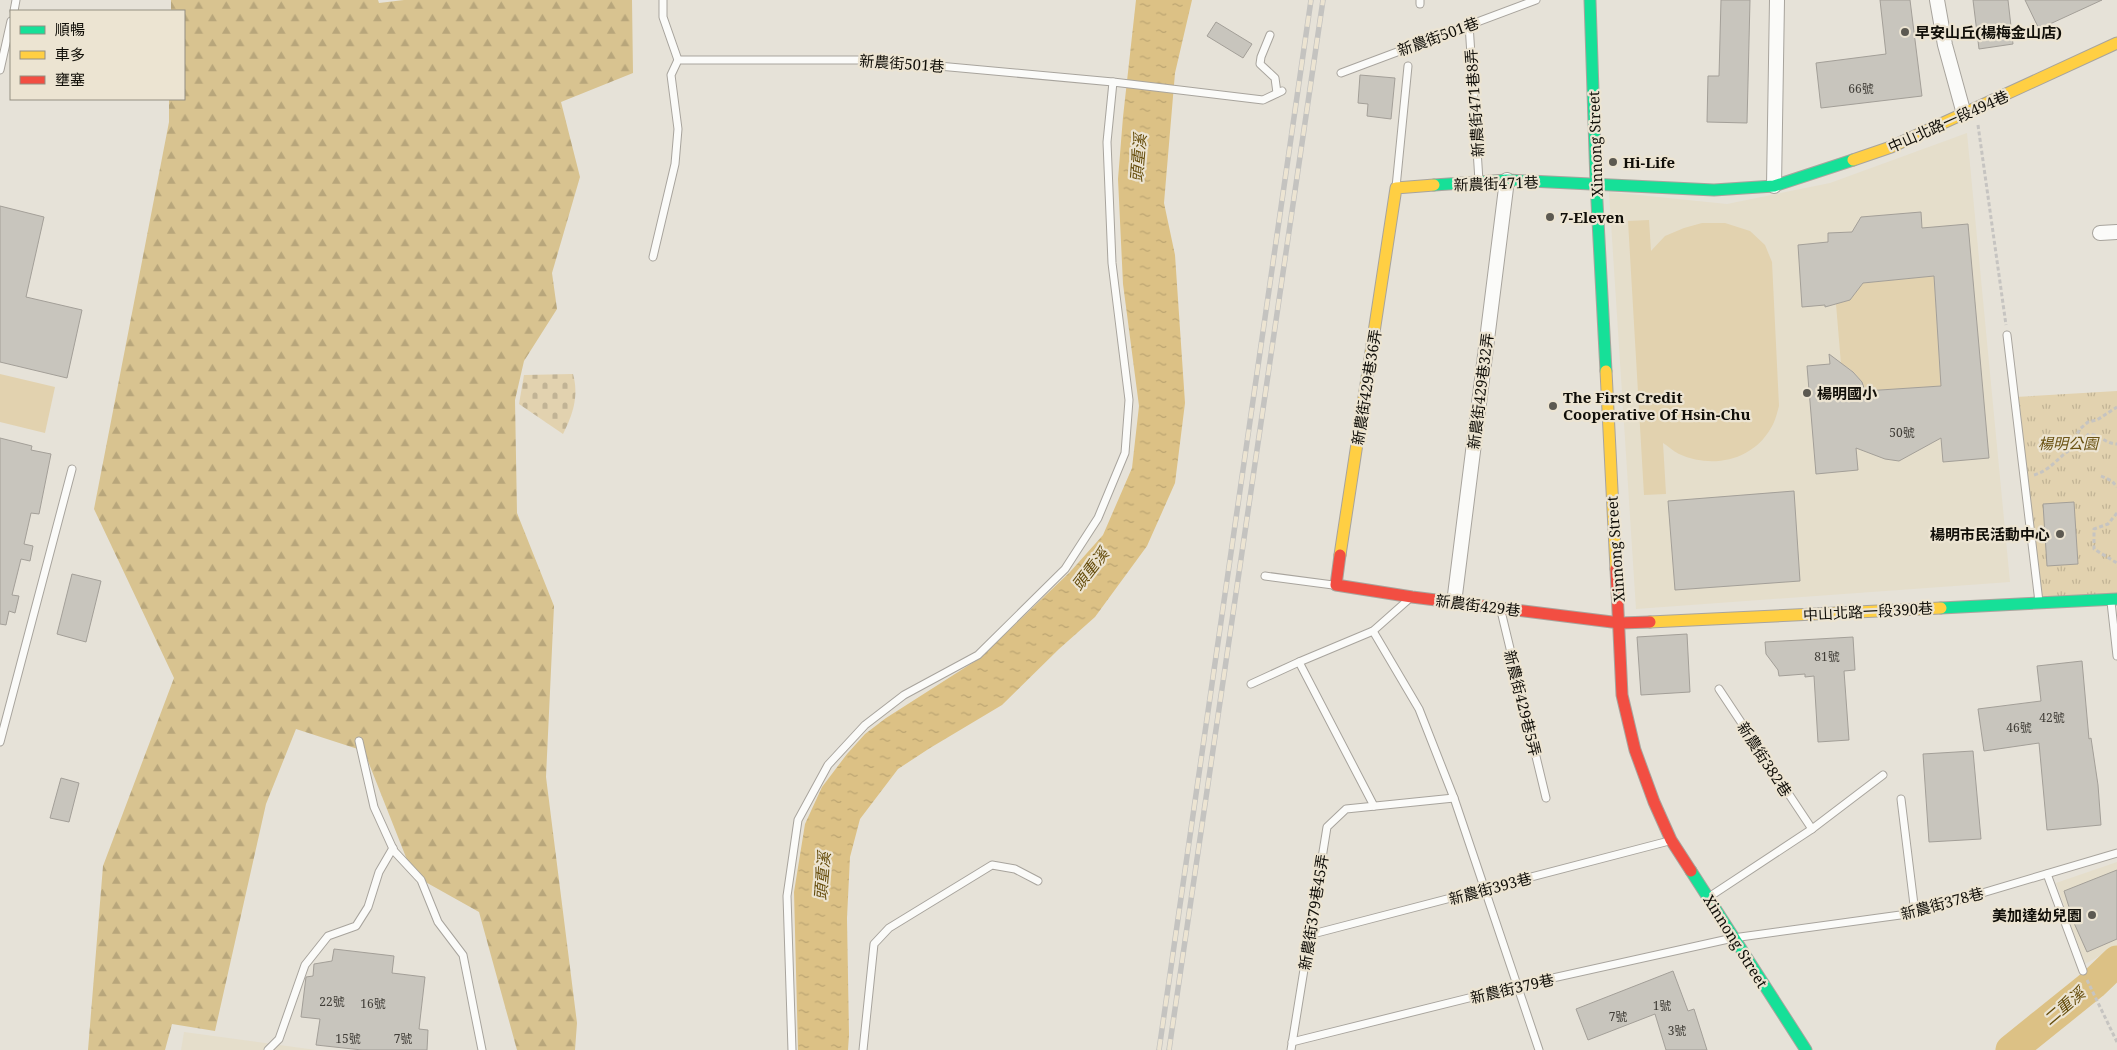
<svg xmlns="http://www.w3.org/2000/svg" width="2117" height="1050" viewBox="0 0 2117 1050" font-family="'Noto Serif','Noto Sans TC',serif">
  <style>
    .built { fill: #e5decb }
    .forest { fill: url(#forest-firs) }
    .cemetery { fill: url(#cemetery-stones) }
    .park { fill: url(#park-tufts) }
    .garden { fill: #e2d2af }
    .water { fill: url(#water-ripples) }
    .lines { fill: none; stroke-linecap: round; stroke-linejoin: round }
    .river { stroke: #dcc185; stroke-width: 31 }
    .building { fill: #c8c5bd; stroke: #a39f98 }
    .lane-casing { stroke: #a8a49d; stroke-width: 9 }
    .street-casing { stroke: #a8a49d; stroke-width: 16 }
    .fast-casing { stroke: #a8a49d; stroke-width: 13 }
    .slow-casing { stroke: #a8a49d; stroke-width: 13 }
    .jam-casing { stroke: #a8a49d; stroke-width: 13 }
    .path { stroke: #c6c4c1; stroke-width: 3; stroke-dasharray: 4 2.5; stroke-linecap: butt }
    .lane { stroke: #fbfbf9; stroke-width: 7 }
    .street { stroke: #fbfbf9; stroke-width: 14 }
    .fast { stroke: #16e098; stroke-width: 11 }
    .slow { stroke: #ffcf43; stroke-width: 11 }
    .jam { stroke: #f24e42; stroke-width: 11 }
    .rail-casing { stroke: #c4c3c0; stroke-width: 5.5 }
    .rail { stroke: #ece4d2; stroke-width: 4; stroke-dasharray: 11; stroke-linecap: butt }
    .poi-dot { fill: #5c5951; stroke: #ece4d2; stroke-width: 2 }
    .labels { text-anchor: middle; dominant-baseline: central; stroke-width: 4.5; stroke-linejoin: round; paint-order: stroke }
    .number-label { font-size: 12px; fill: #3f3c36 }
    .poi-label { font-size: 15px; font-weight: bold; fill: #110f09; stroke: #ece4d2; text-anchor: start }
    .street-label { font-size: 15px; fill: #110f09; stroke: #ece4d2 }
    .park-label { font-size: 15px; font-style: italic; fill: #6b5314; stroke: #ece4d2 }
    .water-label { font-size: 16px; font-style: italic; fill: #664d0c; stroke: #ece4d2 }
  </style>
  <defs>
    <pattern id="forest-firs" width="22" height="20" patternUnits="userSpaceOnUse" patternTransform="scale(1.25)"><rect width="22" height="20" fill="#d8c390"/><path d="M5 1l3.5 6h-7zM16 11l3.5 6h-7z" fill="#b8a67b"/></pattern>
    <pattern id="cemetery-stones" width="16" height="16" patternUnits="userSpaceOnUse" patternTransform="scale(1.25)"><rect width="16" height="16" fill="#e2d2af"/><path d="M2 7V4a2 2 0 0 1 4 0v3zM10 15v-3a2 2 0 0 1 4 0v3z" fill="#c1b395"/></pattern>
    <pattern id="park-tufts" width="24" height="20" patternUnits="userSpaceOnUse" patternTransform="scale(1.25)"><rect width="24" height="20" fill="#e2d2af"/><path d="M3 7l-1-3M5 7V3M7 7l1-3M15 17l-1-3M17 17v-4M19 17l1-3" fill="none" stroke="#c1b395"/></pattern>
    <pattern id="water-ripples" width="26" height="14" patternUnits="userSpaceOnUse" patternTransform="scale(1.25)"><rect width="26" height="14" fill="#dcc185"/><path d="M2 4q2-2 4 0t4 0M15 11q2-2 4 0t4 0" fill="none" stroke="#bca572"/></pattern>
  </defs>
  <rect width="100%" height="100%" fill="#e6e2d8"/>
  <!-- built -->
  <g class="built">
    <polygon points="1967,133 2010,582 1636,609 1609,192 1727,204 1830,183"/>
    <polygon points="2117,862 2117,946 2085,964 2056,883"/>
    <polygon points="184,1032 316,1050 181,1050"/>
  </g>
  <!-- forest -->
  <polygon class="forest" points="171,0 378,0 379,3 404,0 632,0 633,73 561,102 580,177 552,273 557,309 524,361 515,400 517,513 554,606 546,777 577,1023 575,1050 517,1050 479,912 413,875 364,751 296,729 266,804 215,1031 172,1024 165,1050 88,1050 103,866 174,678 94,509 169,122 169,99 184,99 184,11 171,11"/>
  <!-- cemetery -->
  <path class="cemetery" d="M573,374C579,396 573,414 563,434L519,404L524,375Z"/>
  <!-- park -->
  <polygon class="park" points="2117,391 2117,597 2039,602 2015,397"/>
  <!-- garden -->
  <g class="garden">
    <path d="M1649,220L1651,251L1665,236L1684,228L1702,223H1725L1750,231L1765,245L1772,262L1779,406C1777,413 1775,422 1771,428C1752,461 1712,469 1679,454C1673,451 1668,446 1663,443L1666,494L1644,495L1628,221Z"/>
    <path d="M1934,276L1941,386L1865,391C1861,378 1853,369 1841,364L1836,304L1850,300L1863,283Z"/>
    <polygon points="0,374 55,387 45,433 0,422"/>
  </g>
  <!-- water -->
  <polygon class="water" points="1136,0 1192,0 1175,73 1164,203 1175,255 1185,403 1175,483 1147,546 1095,617 1059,649 1002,705 930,748 898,769 860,819 850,857 847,918 849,1035 848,1050 798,1050 794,892 805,824 822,787 847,754 865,734 886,718 980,658 1070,572 1103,535 1132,468 1139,406 1123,284 1118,179 1123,117"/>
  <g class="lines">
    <!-- river -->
    <polyline class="river" points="2011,1050 2093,984 2117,961"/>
  </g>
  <!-- building -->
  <g class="building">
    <polygon points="1721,0 1750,0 1747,123 1707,122 1708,76 1719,76"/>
    <polygon points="1880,0 1910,0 1922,96 1821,108 1816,63 1886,54"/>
    <polygon points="1973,0 2008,0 2013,44 1979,49"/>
    <polygon points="2025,0 2102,0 2039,29"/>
    <polygon points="1216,22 1252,44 1243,58 1207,36"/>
    <polygon points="1360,75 1395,78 1391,119 1367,116 1368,104 1358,103"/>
    <polygon points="0,206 44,217 26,297 82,310 67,378 0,362"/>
    <polygon points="1921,212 1922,228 1968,224 1989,458 1943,462 1941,438 1899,461 1885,459 1856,448 1858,470 1816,474 1807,366 1830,364 1829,354 1853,372 1862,382 1865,391 1941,386 1934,276 1863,283 1850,300 1825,307 1825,305 1802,307 1798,245 1828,242 1828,233 1852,232 1861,217"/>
    <polygon points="0,438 32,446 31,450 51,454 39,514 31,513 24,544 33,546 30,561 21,559 12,595 19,596 15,613 9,611 6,625 0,624"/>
    <polygon points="1794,491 1800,581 1675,590 1668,501"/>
    <polygon points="2074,502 2078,564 2047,566 2043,504"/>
    <polygon points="72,574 101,581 86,642 57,634"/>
    <polygon points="1687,634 1690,692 1641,695 1637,637"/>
    <polygon points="1853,637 1855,670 1844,671 1849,740 1818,742 1814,676 1805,677 1805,674 1779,676 1778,670 1766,654 1765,642"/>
    <polygon points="2082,661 2089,739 2091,738 2098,785 2101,825 2047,830 2039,743 1984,751 1978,709 2041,701 2037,666"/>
    <polygon points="1973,751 1981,839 1929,842 1923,754"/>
    <polygon points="61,778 79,783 69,822 50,818"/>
    <polygon points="2117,870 2117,939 2087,952 2074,923 2064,891"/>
    <polygon points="334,949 394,956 392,973 425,977 419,1029 428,1030 427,1050 362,1050 316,1045 320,1019 301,1017 306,977 313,976 314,964 332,961"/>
    <polygon points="1673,971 1688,1011 1694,1009 1707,1050 1666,1050 1655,1014 1588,1040 1576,1009"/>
  </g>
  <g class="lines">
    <!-- lane casing -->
    <g class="lane-casing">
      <g id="lane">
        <polyline points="663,0 663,17 678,60"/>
        <polyline points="1420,4 1420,0"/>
        <polyline points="14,11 16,0"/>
        <polyline points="1469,24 1479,181"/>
        <polyline points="1270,35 1261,57 1260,64 1275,78 1277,93"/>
        <polyline points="0,70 11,21"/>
        <polyline points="1341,73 1536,0"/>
        <polyline points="1396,187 1408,66"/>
        <polyline points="653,257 675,164 678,129 671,75 678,60 873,60 1113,82 1263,100 1282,91"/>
        <polyline points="2007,335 2039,602"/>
        <polyline points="1265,576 1333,585"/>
        <polyline points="2111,602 2117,656"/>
        <polyline points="1501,611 1546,798"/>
        <polyline points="1373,631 1419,709 1454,798 1539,1050"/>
        <polyline points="1299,662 1374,806"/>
        <polyline points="1251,684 1299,662 1373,631 1408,600"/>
        <polyline points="1719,689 1812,829"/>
        <polyline points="359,741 374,807 394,851 421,880 438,922 463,955 482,1050"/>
        <polyline points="0,742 72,469"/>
        <polyline points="1901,799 1915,913"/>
        <polyline points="2047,874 2083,971"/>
        <polyline points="1709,897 1812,829 1883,775"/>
        <polyline points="1309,935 1669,841"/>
        <polyline points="1292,1042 1517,986 1733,938 1915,913 2117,853"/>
        <polyline points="268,1050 279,1039 305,965 328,936 356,926 368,907 379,872 393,848"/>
        <polyline points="792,1050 787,896 798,820 828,765 865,725 904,695 978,655 1065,569 1098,518 1125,453 1129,400 1112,263 1107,142 1113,82"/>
        <polyline points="863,1050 874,944 889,928 992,865 1015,869 1038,881"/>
        <polyline points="1291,1050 1327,827 1346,809 1454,798"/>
      </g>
    </g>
    <!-- street casing -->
    <g class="street-casing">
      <g id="street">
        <polyline points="1937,0 1945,45 1964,114"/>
        <polyline points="1774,186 1777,0"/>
        <polyline points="2100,233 2117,232"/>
        <polyline points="1454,603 1507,180"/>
      </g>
    </g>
    <!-- fast casing -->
    <g class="fast-casing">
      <g id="fast">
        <polyline points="1590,0 1596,183 1606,371"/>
        <polyline points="1434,185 1507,180 1714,190 1774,186 1853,160"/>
        <polyline points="1941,608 2117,599"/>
        <polyline points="1691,871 1806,1050"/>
      </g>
    </g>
    <!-- slow casing -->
    <g class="slow-casing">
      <g id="slow">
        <polyline points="1853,160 1891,147 2117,43"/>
        <polyline points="1606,371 1616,569"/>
        <polyline points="1340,555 1396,188 1434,185"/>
        <polyline points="1650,622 1941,608"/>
      </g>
    </g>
    <!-- jam casing -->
    <g class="jam-casing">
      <g id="jam">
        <polyline points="1340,555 1336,585 1412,597 1620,623 1650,622"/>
        <polyline points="1616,569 1622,695 1635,750 1654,802 1671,840 1691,871"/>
      </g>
    </g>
    <!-- path -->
    <g class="path">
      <polyline points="1978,125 2006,325"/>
      <path d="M2076,445L2089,434C2100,435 2106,444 2117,444"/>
      <path d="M2034,475C2052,470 2060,454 2076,446L2074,439L2080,429L2088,422L2097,420L2117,407"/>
      <polyline points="2101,476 2112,481 2117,487"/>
      <polyline points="2117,513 2108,524 2094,529 2094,549 2117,563"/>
      <polyline points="2087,980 2117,1042"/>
    </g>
    <!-- lane -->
    <use href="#lane" class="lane"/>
    <!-- street -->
    <use href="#street" class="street"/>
    <!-- fast -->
    <use href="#fast" class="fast"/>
    <!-- slow -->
    <use href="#slow" class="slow"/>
    <!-- jam -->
    <use href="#jam" class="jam"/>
    <!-- rail casing -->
    <g class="rail-casing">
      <g id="rail">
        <polyline points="1159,1050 1311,0"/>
        <polyline points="1169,1050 1323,0"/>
      </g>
    </g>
    <!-- rail -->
    <use href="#rail" class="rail"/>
  </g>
  <!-- markers -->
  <g class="poi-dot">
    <circle cx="1905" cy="32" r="5"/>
    <circle cx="1613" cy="162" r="5"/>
    <circle cx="1550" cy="217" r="5"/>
    <circle cx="1807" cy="393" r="5"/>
    <circle cx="1553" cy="406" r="5"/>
    <circle cx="2060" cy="534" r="5"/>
    <circle cx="2092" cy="915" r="5"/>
  </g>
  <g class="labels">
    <!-- number labels -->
    <g class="number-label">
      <text x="1861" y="88">66號</text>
      <text x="1902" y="432">50號</text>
      <text x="1827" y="656">81號</text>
      <text x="2052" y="717">42號</text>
      <text x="2019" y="727">46號</text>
      <text x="332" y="1001">22號</text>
      <text x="373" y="1003">16號</text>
      <text x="1662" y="1005">1號</text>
      <text x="1618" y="1016">7號</text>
      <text x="1677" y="1030">3號</text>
      <text x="348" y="1038">15號</text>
      <text x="403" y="1038">7號</text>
    </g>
    <!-- poi labels -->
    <g class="poi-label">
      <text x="1915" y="32">早安山丘(楊梅金山店)</text>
      <text x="1623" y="162">Hi-Life</text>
      <text x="1560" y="217">7-Eleven</text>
      <text x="1817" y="393">楊明國小</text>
      <text x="1563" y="397">The First Credit<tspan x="1563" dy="17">Cooperative Of Hsin-Chu</tspan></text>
      <text x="2050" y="534" text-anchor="end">楊明市民活動中心</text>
      <text x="2082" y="915" text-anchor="end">美加達幼兒園</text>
    </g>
    <!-- street labels -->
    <g class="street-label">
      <text transform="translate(1438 36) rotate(-20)">新農街501巷</text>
      <text transform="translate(902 63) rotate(4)">新農街501巷</text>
      <text transform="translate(1474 103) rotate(-94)">新農街471巷8弄</text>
      <text transform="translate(1948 121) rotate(-24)">中山北路一段494巷</text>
      <text transform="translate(1595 144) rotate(-92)">Xinnong Street</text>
      <text transform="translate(1496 183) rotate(-2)">新農街471巷</text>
      <text transform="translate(1366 387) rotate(-81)">新農街429巷36弄</text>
      <text transform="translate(1480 391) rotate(-83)">新農街429巷32弄</text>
      <text transform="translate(1615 549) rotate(-94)">Xinnong Street</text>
      <text transform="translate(1478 605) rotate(7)">新農街429巷</text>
      <text transform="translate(1868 611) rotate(-3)">中山北路一段390巷</text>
      <text transform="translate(1523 703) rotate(76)">新農街429巷5弄</text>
      <text transform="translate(1765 759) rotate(57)">新農街382巷</text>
      <text transform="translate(1490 888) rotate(-15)">新農街393巷</text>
      <text transform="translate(1942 903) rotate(-15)">新農街378巷</text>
      <text transform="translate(1313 912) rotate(-81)">新農街379巷45弄</text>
      <text transform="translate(1736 941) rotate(58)">Xinnong Street</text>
      <text transform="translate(1512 988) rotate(-13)">新農街379巷</text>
    </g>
    <!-- park labels -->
    <g class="park-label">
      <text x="2068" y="443">楊明公園</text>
    </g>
    <!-- water labels -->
    <g class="water-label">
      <text transform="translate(1138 158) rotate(-85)">頭重溪</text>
      <text transform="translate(1090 569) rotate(-52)">頭重溪</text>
      <text transform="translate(822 876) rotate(-85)">頭重溪</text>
      <text transform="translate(2064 1006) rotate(-40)">二重溪</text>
    </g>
  </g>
  <!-- legend -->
  <rect x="10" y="10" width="175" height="90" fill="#ece4d2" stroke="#948f82"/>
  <rect x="20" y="26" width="25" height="8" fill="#16e098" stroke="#948f82"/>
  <text x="55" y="35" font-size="15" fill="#110f09">順暢</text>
  <rect x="20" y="51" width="25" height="8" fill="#ffcf43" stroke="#948f82"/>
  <text x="55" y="60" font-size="15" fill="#110f09">車多</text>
  <rect x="20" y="76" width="25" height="8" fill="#f24e42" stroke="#948f82"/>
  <text x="55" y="85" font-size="15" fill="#110f09">壅塞</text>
</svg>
